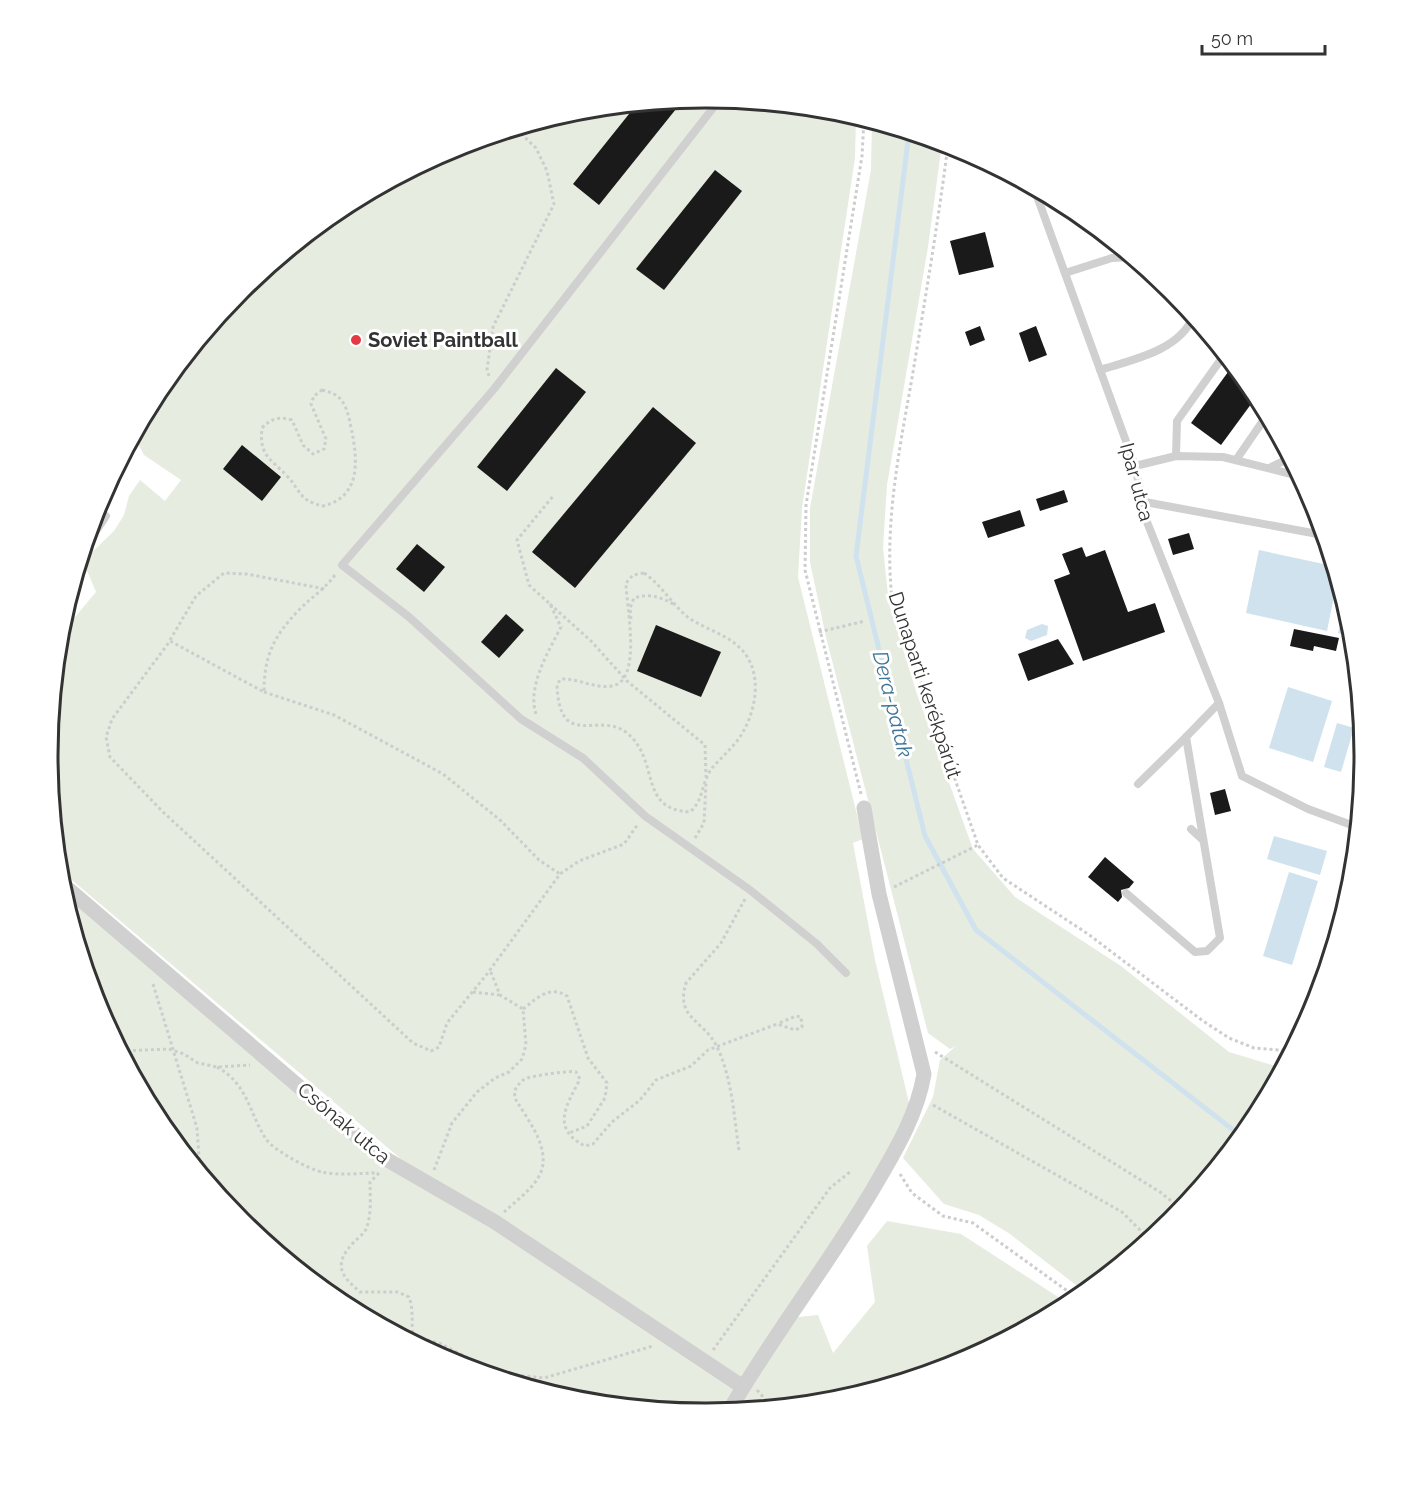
<svg xmlns="http://www.w3.org/2000/svg" width="1412" height="1511" viewBox="0 0 1412 1511" font-family="Raleway,sans-serif">
  <style>
    .green { fill: #e6ecdf }
    .water { fill: #cfe2ee }
    .lines { fill: none; stroke-linecap: round; stroke-linejoin: round }
    .stream { stroke: #cfe2ee; stroke-width: 5 }
    .building { fill: #1a1a1a }
    .path { stroke: #cdcdcd; stroke-width: 3; stroke-dasharray: 3 3; stroke-linecap: butt }
    .lane { stroke: #d0d0d0; stroke-width: 8 }
    .street { stroke: #d0d0d0; stroke-width: 15 }
    .poi-dot { fill: #e63946; stroke: #fff; stroke-width: 2 }
    .labels { text-anchor: middle; dominant-baseline: central; stroke-width: 6; stroke-linejoin: round; paint-order: stroke }
    .poi-label { font-size: 20px; font-weight: bold; fill: #333; stroke: #fff; text-anchor: start }
    .street-label { font-size: 20px; fill: #333; stroke: #fff }
    .water-label { font-size: 21px; font-style: italic; fill: #3f7597; stroke: #fff }
    .rim { fill: none; stroke: #333; stroke-width: 3 }
  </style>
  <rect width="100%" height="100%" fill="#fff"/>
  <!-- green -->
  <g class="green">
    <polygon points="706,98 835,110 856,117 855,158 802,508 798,577 863,839 853,843 875,960 911,1111 789,1318 818,1315 833,1353 875,1302 867,1246 887,1221 961,1234 1069,1304 957,1364 834,1401 706,1413 577,1401 454,1363 340,1302 240,1221 159,1121 98,1007 62,888 425,1185 741,1381 401,1159 59,869 48,755 60,635 96,592 83,561 114,531 124,515 129,496 140,480 165,501 181,480 144,455 134,436 159,390 241,290 341,208 455,147 578,110"/>
    <polygon points="872,122 942,143 928,247 887,485 883,548 889,604 916,691 973,849 1015,897 1121,966 1229,1052 1282,1068 1253,1121 1171,1221 1085,1292 1010,1234 979,1215 944,1204 903,1158 933,1097 940,1060 956,1046 950,1049 928,1033 826,637 810,562 810,508 871,170"/>
  </g>
  <!-- water -->
  <g class="water">
    <polygon points="1259,550 1333,566 1337,581 1327,631 1246,613"/>
    <polygon points="1345,605 1352,637 1338,633"/>
    <polygon points="1042,624 1048,626 1047,635 1031,641 1025,638 1027,630"/>
    <polygon points="1288,687 1332,701 1313,762 1269,748"/>
    <polygon points="1337,723 1354,728 1341,772 1324,767"/>
    <polygon points="1274,836 1327,851 1320,875 1267,859"/>
    <polygon points="1289,872 1318,881 1292,965 1263,956"/>
  </g>
  <g class="lines">
    <!-- stream -->
    <polyline class="stream" points="909,133 856,556 925,836 976,930 1241,1136"/>
  </g>
  <!-- building -->
  <g class="building">
    <polygon points="666,101 676,109 599,205 573,184 637,104"/>
    <polygon points="715,170 742,191 664,290 636,269"/>
    <polygon points="985,232 994,267 959,275 950,241"/>
    <polygon points="980,326 985,340 970,346 965,332"/>
    <polygon points="1036,326 1047,355 1029,362 1019,333"/>
    <polygon points="556,368 586,392 507,491 477,467"/>
    <polygon points="1228,372 1254,391 1257,396 1221,445 1191,423"/>
    <polygon points="653,407 696,443 575,588 532,552"/>
    <polygon points="242,445 281,477 262,501 223,469"/>
    <polygon points="1064,490 1068,502 1040,511 1036,499"/>
    <polygon points="1020,510 1025,526 988,538 982,522"/>
    <polygon points="1189,533 1194,549 1173,555 1168,539"/>
    <polygon points="417,544 445,567 424,592 396,569"/>
    <polygon points="1082,547 1086,557 1105,550 1128,612 1155,603 1165,632 1083,661 1054,580 1070,574 1062,554"/>
    <polygon points="506,614 524,630 499,658 481,642"/>
    <polygon points="656,625 721,652 701,697 637,671"/>
    <polygon points="1294,629 1339,638 1336,651 1314,646 1313,651 1290,646"/>
    <polygon points="1058,639 1074,664 1028,681 1018,654"/>
    <polygon points="1225,789 1231,811 1215,815 1210,793"/>
    <polygon points="1105,857 1134,882 1129,888 1121,890 1122,897 1118,902 1088,877"/>
  </g>
  <g class="lines">
    <!-- path -->
    <g class="path">
      <path d="M948,145C938,223 925,300 912,378C899,452 884,524 892,599L978,845L1003,878L1088,934L1203,1021L1229,1038L1254,1048L1291,1051"/>
      <polyline points="489,376 487,370 493,327 554,204 547,171 536,148 516,129"/>
      <path d="M322,390C330,392 337,394 342,401C348,409 350,423 352,432C358,463 360,497 323,506C298,500 302,492 287,476C270,458 259,456 262,428C271,419 278,416 292,420L303,445L313,454L324,449L326,439L311,404L314,396Z"/>
      <polyline points="105,490 106,506"/>
      <path d="M644,573C662,585 672,605 689,618C705,629 726,634 740,648C765,672 756,716 737,741C729,751 720,759 712,768C701,783 704,800 690,812C637,809 661,761 627,733C599,710 559,752 557,684L561,679C578,678 594,689 612,686C643,681 626,605 626,583L633,575Z"/>
      <path d="M335,575C324,590 310,598 298,611C273,637 264,657 264,692L170,641L112,719L106,737L110,757L163,812L413,1043L431,1051L439,1047L447,1023L487,974L560,874L579,861L624,844L638,824"/>
      <polyline points="550,604 591,641 627,681 705,745 706,777"/>
      <path d="M631,619L630,608L634,598C650,593 661,597 675,605"/>
      <polyline points="819,632 865,621"/>
      <polyline points="170,640 196,596 224,573 247,574 325,589"/>
      <polyline points="264,692 334,715 443,774 500,820 539,860 560,874"/>
      <path d="M536,714C527,687 548,652 561,627L550,604L529,585L517,540L554,495"/>
      <polyline points="861,794 805,570 806,505 862,156 864,119"/>
      <polyline points="695,838 704,823 706,784"/>
      <polyline points="894,887 978,845"/>
      <polyline points="153,984 197,1128 200,1171"/>
      <polyline points="473,992 500,995"/>
      <path d="M523,1009C537,998 550,985 567,996L588,1058L607,1083L605,1098L587,1126L569,1133"/>
      <polyline points="121,1051 169,1049 184,1054 198,1063 217,1067 250,1065"/>
      <polyline points="935,1052 1160,1192 1181,1209"/>
      <path d="M217,1067C248,1084 249,1113 266,1139C273,1150 310,1170 322,1172C339,1176 360,1173 378,1173"/>
      <polyline points="933,1105 1122,1212 1149,1239"/>
      <path d="M739,1150C734,1117 732,1076 716,1045C703,1020 675,1018 686,983L721,943L745,899"/>
      <polyline points="434,1170 452,1123 477,1092 495,1078 509,1072 522,1059 526,1045 523,1009 500,995 490,970"/>
      <path d="M379,1173L370,1182C370,1197 372,1214 366,1229C364,1234 358,1238 354,1242C333,1264 340,1275 360,1292H398L409,1297C414,1310 411,1323 413,1337"/>
      <polyline points="900,1174 912,1193 943,1216 973,1223 1077,1298"/>
      <path d="M504,1212C515,1202 530,1191 538,1178C554,1152 529,1122 516,1100L514,1092C517,1086 520,1081 527,1078C533,1076 571,1070 576,1072L580,1079C567,1105 550,1128 585,1146L593,1144L612,1122L640,1100L656,1080L691,1066L708,1050L777,1024L795,1030L802,1027L801,1017L796,1016L777,1024"/>
      <polyline points="398,1333 439,1343 497,1373 544,1378 653,1346"/>
      <polyline points="713,1350 830,1188 850,1172"/>
      <polyline points="757,1390 772,1407"/>
    </g>
    <!-- lane -->
    <g class="lane">
      <polyline points="720,99 494,389 342,565 409,617 521,719 583,758 645,816 750,890 817,944 846,973"/>
      <polyline points="1034,188 1135,466 1147,522 1219,703 1242,776 1308,809 1357,827"/>
      <polyline points="1065,273 1112,258 1131,257"/>
      <path d="M1100,370C1131,360 1179,351 1193,317"/>
      <polyline points="1176,456 1177,421 1224,355"/>
      <polyline points="1236,460 1267,415"/>
      <polyline points="1135,466 1176,456 1223,457 1299,476"/>
      <polyline points="1269,468 1290,458"/>
      <polyline points="1145,502 1323,535"/>
      <polyline points="84,549 106,516"/>
      <polyline points="1138,784 1186,737"/>
      <polyline points="1191,829 1203,840"/>
      <polyline points="1126,893 1195,952 1207,951 1220,938 1186,737 1219,703"/>
    </g>
    <!-- street -->
    <g class="street">
      <polyline points="60,882 379,1155 495,1222 743,1387"/>
      <path d="M729,1411C773,1335 828,1265 873,1189C894,1153 917,1116 924,1074L879,894L864,808"/>
    </g>
  </g>
  <!-- markers -->
  <circle class="poi-dot" cx="356" cy="340" r="6"/>
  <g class="labels">
    <!-- poi labels -->
    <g class="poi-label">
      <text x="368" y="340">Soviet Paintball</text>
    </g>
    <!-- street labels -->
    <g class="street-label">
      <text transform="translate(1137 482) rotate(75)">Ipar utca</text>
      <text transform="translate(925 685) rotate(72)">Dunaparti kerékpárút</text>
      <text transform="translate(344 1123) rotate(40)">Csónak utca</text>
    </g>
    <!-- water labels -->
    <g class="water-label">
      <text transform="translate(893 704) rotate(76)">Dera-patak</text>
    </g>
  </g>
  <!-- crop -->
  <path d="M0 0H1412V1511H0ZM705 108H707A647 647 0 0 1 1354 755V756A647 647 0 0 1 707 1403H705A647 647 0 0 1 58 756V755A647 647 0 0 1 705 108Z" fill="#fff" fill-rule="evenodd"/>
  <path class="rim" d="M705 108H707A647 647 0 0 1 1354 755V756A647 647 0 0 1 707 1403H705A647 647 0 0 1 58 756V755A647 647 0 0 1 705 108Z"/>
  <!-- scale -->
  <path d="M1202 45v9h123v-9" fill="none" stroke="#333333" stroke-width="3"/>
  <text x="1211" y="45" font-size="18" fill="#333333" stroke="#ffffff" stroke-width="4.5" paint-order="stroke">50 m</text>
</svg>
